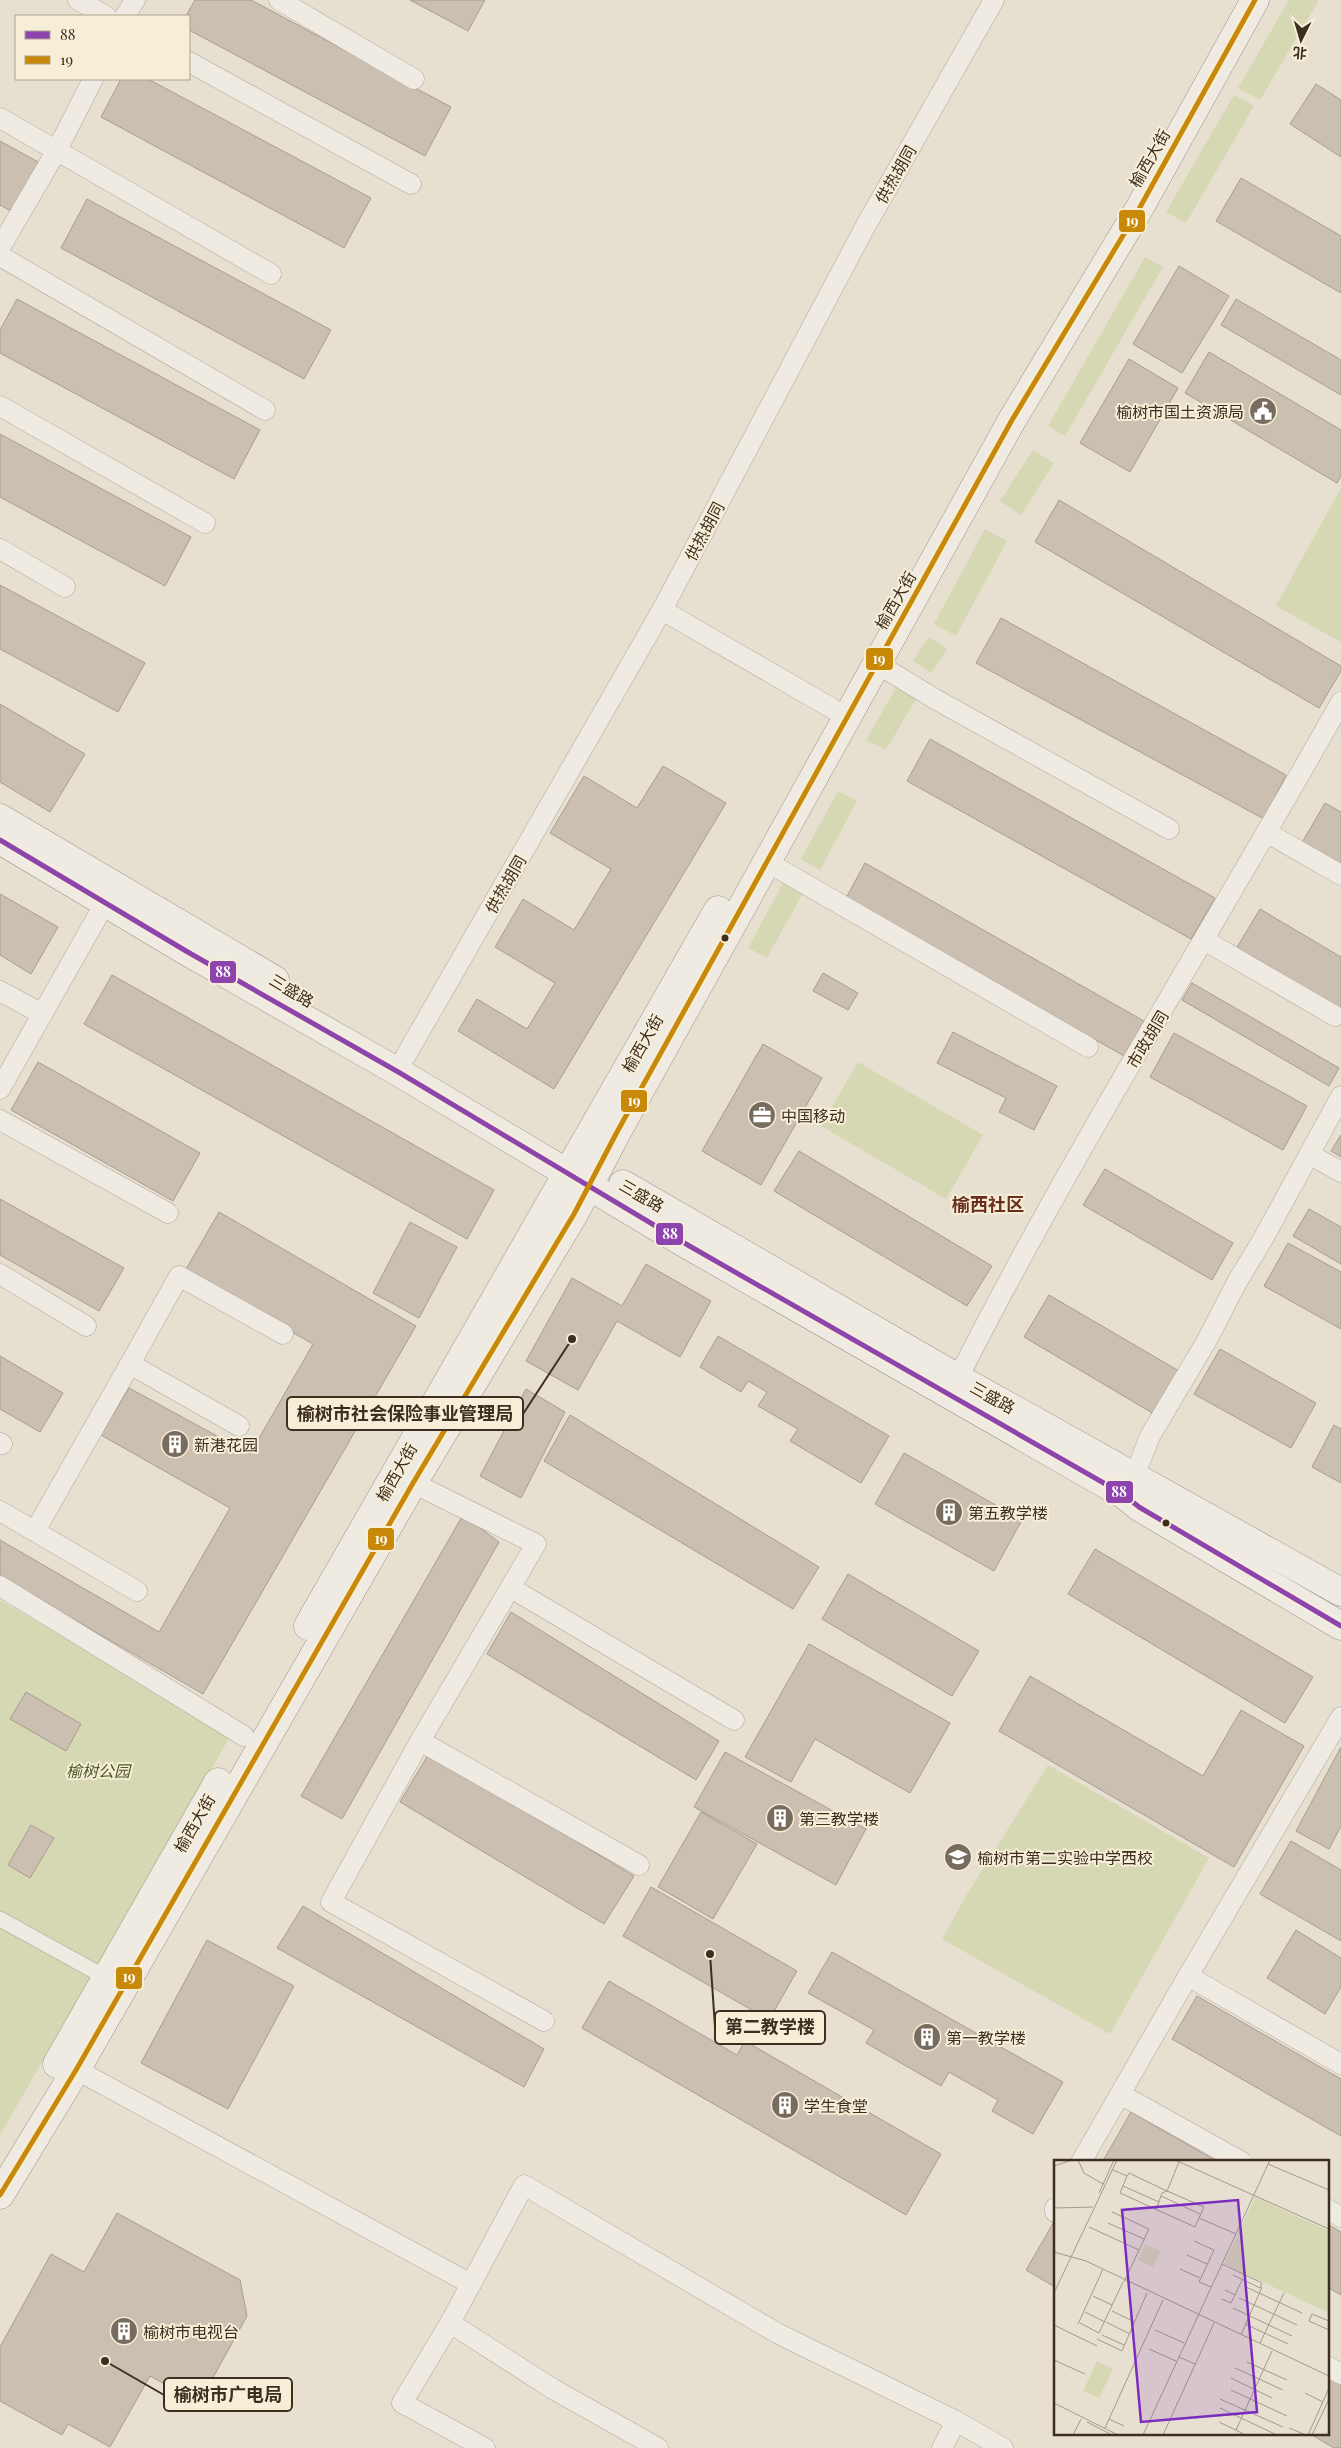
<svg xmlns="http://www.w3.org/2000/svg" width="1341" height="2448" viewBox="0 0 1341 2448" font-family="'Playfair Display','Noto Sans SC',serif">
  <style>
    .green { fill: #d6d7b3 }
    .building { fill: #cbbfb2; stroke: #a89c90 }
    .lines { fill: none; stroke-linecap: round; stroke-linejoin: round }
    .pedestrian-casing { stroke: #ada599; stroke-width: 16 }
    .minor-casing { stroke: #ada599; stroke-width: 21 }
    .secondary-casing { stroke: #9c958a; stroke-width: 29 }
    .pedestrian { stroke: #efebe3; stroke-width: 15 }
    .minor { stroke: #efebe3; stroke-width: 20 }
    .secondary { stroke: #efebe3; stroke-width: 28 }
    .bus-1-casing { stroke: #f7eed8; stroke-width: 9 }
    .bus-2-casing { stroke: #f7eed8; stroke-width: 9 }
    .bus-1 { stroke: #8e44ad; stroke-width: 5 }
    .bus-2 { stroke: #c88808; stroke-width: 5 }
    .bus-dot { fill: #3d2e20; stroke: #f7eed8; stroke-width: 2 }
    .labels { text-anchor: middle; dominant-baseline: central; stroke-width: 4; stroke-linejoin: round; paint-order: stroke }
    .street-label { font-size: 16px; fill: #3d2e20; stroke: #f7eed8 }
    .poi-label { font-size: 16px; fill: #3d2e20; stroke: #f7eed8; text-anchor: start }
    .park-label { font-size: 16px; font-style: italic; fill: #4d5a26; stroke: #f7eed8 }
    .neighbourhood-label { font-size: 18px; font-weight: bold; fill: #6b2e1e; stroke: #f7eed8 }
    .inset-road { fill: none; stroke: #a3998a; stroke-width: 1 }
    .view { fill: #7b2cbf; fill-opacity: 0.15; stroke: #7b2cbf; stroke-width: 2.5 }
    .inset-edge { fill: none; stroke: #3d2e20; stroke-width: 2.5 }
    .leader { fill: none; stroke: #3d2e20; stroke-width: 2 }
    .callout-dot { fill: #3d2e20; stroke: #f7eed8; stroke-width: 2 }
    .callout { fill: #f7eed8; stroke: #3d2e20; stroke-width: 2 }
    .callout-label { font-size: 18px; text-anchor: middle; font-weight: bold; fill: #3d2e20 }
    .line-badge { stroke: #f7eed8; stroke-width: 2 }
    .badge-label { font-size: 14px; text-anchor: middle; font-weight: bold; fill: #fff }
  </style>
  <rect width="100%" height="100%" fill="#e7e0d1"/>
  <!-- green -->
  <g class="green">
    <polygon points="1289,0 1319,0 1260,100 1238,88"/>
    <polygon points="1234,95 1254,106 1186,223 1166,212"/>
    <polygon points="1145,257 1163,267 1065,436 1048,426"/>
    <polygon points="1033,450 1054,463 1021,515 1000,501"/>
    <polygon points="1341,488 1341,642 1276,606"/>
    <polygon points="985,529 1007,541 956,636 934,624"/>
    <polygon points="929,637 947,649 931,673 913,661"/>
    <polygon points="896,688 916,699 886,750 866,740"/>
    <polygon points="838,791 857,801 820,870 801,859"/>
    <polygon points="784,881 804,891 767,958 748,948"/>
    <polygon points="858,1062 983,1135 946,1199 821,1126"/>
    <polygon points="0,1600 231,1735 0,2135"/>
    <polygon points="1048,1765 1209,1858 1110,2034 942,1939 966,1896"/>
  </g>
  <!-- building -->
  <g class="building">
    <polygon points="195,0 251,0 451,107 425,156 189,30 189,16 186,16"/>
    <polygon points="410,0 485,0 468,31"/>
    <polygon points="121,79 148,79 371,198 344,248 101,117"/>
    <polygon points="1316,84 1341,100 1341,157 1290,124"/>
    <polygon points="0,141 40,163 13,212 0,205"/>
    <polygon points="1241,178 1341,236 1341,293 1216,221"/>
    <polygon points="87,199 331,330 304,379 61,248"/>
    <polygon points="1179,266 1229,296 1182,373 1133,344"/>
    <polygon points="17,299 260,430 234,479 0,353 0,330"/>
    <polygon points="1236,299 1341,360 1341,395 1221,325"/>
    <polygon points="1209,352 1341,430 1341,476 1337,483 1185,393"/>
    <polygon points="1129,359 1178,388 1130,472 1080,443"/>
    <polygon points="0,434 191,537 165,586 0,497"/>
    <polygon points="1059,500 1341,666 1341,671 1319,708 1035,542"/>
    <polygon points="0,585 145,663 118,712 0,649"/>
    <polygon points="1001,618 1286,775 1264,819 976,663"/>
    <polygon points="0,704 85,754 50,812 0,782"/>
    <polygon points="930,739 1215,898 1191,939 907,781"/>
    <polygon points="663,766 726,803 554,1089 458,1031 477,999 527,1029 555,983 495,947 523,899 574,930 611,869 550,833 584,776 637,808"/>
    <polygon points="1325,803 1341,812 1341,869 1300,846"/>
    <polygon points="865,863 1144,1021 1124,1056 846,898"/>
    <polygon points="0,894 58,927 31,974 0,955"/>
    <polygon points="1260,909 1341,957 1341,1012 1236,949"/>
    <polygon points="823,973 858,993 848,1010 813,991"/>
    <polygon points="112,975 494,1190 467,1239 84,1024"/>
    <polygon points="1192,983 1339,1068 1329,1086 1182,1000"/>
    <polygon points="953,1032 1057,1086 1034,1130 999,1112 1006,1098 937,1063"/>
    <polygon points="1174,1033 1307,1106 1283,1150 1150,1077"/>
    <polygon points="763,1044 822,1078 761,1185 702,1151"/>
    <polygon points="38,1062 200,1153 173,1201 11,1110"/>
    <polygon points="1341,1135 1341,1157 1331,1151"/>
    <polygon points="799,1151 992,1266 967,1306 774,1191"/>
    <polygon points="1105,1169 1233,1243 1212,1280 1083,1205"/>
    <polygon points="0,1199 124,1268 99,1311 0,1255"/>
    <polygon points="1309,1209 1341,1227 1341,1264 1293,1236"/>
    <polygon points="219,1212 416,1326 203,1694 0,1577 0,1540 159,1632 230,1508 101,1435 129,1388 250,1454 313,1344 185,1271"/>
    <polygon points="410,1222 457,1247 419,1318 373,1293"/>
    <polygon points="1288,1243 1341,1272 1341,1329 1264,1286"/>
    <polygon points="646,1264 711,1301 680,1357 617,1321 578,1390 526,1361 572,1278 622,1306"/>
    <polygon points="1049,1295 1179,1371 1154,1414 1024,1337"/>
    <polygon points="718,1336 889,1436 861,1483 790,1441 798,1429 758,1406 767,1392 748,1381 741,1392 700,1367"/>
    <polygon points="1220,1349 1316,1403 1291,1448 1194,1394"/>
    <polygon points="0,1356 63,1393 40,1432 0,1409"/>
    <polygon points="526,1389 565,1412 521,1498 480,1476"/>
    <polygon points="570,1415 819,1567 793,1609 544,1461"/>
    <polygon points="1334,1425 1341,1429 1341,1483 1312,1467"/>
    <polygon points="904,1453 1022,1520 994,1571 875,1504"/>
    <polygon points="463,1515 499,1542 342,1819 301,1796"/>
    <polygon points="1095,1549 1313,1677 1285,1723 1068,1594"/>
    <polygon points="848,1574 979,1651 952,1696 822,1619"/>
    <polygon points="511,1612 719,1741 696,1780 487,1654"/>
    <polygon points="809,1644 950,1723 910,1793 815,1739 791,1782 745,1757"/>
    <polygon points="1030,1676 1203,1776 1241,1710 1304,1746 1234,1867 999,1731"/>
    <polygon points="26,1692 81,1724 66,1751 10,1719"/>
    <polygon points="1341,1747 1341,1826 1329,1849 1296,1831"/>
    <polygon points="725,1752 866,1829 836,1885 694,1807"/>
    <polygon points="429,1753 634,1876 604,1924 400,1802"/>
    <polygon points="701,1812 757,1844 713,1919 658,1887"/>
    <polygon points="31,1825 54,1838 30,1878 8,1865"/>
    <polygon points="1291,1841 1341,1870 1341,1941 1260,1894"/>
    <polygon points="651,1887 797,1971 769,2020 623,1936"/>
    <polygon points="303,1906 544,2049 524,2087 277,1948"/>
    <polygon points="1296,1930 1341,1958 1341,1987 1325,2014 1267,1978"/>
    <polygon points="207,1940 294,1986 228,2109 141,2063"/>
    <polygon points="832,1952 1063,2082 1033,2134 992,2111 998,2100 949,2072 941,2086 866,2043 874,2030 808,1993"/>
    <polygon points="609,1981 737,2055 745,2041 941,2154 906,2215 582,2028"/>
    <polygon points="1197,1996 1341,2079 1341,2136 1172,2039"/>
    <polygon points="1131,2112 1218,2162 1108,2162 1104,2159"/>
    <polygon points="117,2213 240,2280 247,2316 199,2403 150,2376 110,2447 68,2424 62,2435 0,2401 0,2347 51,2254 84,2272"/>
    <polygon points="1055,2220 1055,2287 1026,2270"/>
    <polygon points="1327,2224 1341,2232 1341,2295 1327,2287"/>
    <polygon points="1327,2373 1341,2382 1341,2448 1334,2448 1310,2434 1327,2434"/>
  </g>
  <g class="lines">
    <!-- pedestrian casing -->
    <g class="pedestrian-casing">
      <polyline id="pedestrian" points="0,1919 105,1977"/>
    </g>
    <!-- minor casing -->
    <g class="minor-casing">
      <g id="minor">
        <polyline points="78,0 106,16"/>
        <polyline points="279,0 414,79"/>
        <polyline points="125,16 135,0"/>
        <polyline points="189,62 411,184"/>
        <polyline points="0,118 271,274"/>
        <polyline points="0,248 57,150 93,79"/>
        <polyline points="0,256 265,410"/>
        <polyline points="0,406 205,523"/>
        <polyline points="0,549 65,587"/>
        <polyline points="662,610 833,709"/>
        <polyline points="876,663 935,699 1169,829"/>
        <polyline points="1266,832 1341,875"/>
        <polyline points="767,862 1088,1047"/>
        <polyline points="1204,940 1335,1016"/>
        <polyline points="0,991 42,1014"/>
        <polyline points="405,1057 662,610 865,227 994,0"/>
        <polyline points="0,1089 105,903"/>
        <polyline points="0,1120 168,1213"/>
        <polyline points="1309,1154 1341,1172"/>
        <polyline points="0,1274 86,1326"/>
        <polyline points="130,1364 179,1276 283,1334"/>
        <path d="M958,1378C1075,1147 1214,928 1341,702"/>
        <polyline points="0,1443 2,1444"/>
        <polyline points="401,1477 536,1544 420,1741 331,1902 544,2021"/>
        <polyline points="1134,1477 1150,1436 1206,1342 1237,1282 1263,1239 1341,1096"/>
        <polyline points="0,1511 137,1591"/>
        <polyline points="35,1531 130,1364 239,1426"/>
        <polyline points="0,1586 244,1736"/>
        <polyline points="511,1588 734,1720"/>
        <polyline points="420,1741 639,1865"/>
        <polyline points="1188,1976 1341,2064"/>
        <polyline points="64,2063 471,2284"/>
        <polyline points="1120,2094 1242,2162"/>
        <polyline points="1081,2162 1188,1976 1341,1717"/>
        <polyline points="1055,2208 1055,2212"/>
        <polyline points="1327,2209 1341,2217"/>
        <polyline points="450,2323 553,2389 658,2448"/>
        <polyline points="1327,2366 1341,2374"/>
        <polyline points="485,2448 402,2403 450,2323 524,2185 777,2333 956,2421 1003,2448"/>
        <polyline points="942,2448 956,2421"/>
      </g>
    </g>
    <!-- secondary casing -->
    <g class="secondary-casing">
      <g id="secondary">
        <polyline points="0,818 275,980"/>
        <polyline points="0,840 186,951 400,1073 679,1240 1123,1494 1139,1507 1341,1626"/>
        <polyline points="623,1184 958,1378 1341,1592"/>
        <polyline points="308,1626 718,910"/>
        <polyline points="57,2064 218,1782"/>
        <polyline points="0,2195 76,2070 413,1483 574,1214 617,1132 1012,420 1139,209 1255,0"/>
      </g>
    </g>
    <!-- pedestrian -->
    <use href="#pedestrian" class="pedestrian"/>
    <!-- minor -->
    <use href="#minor" class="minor"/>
    <!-- secondary -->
    <use href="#secondary" class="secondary"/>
    <!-- bus-1 casing -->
    <g class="bus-1-casing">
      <polyline id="bus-1" points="0,840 186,951 400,1073 679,1240 1123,1494 1139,1507 1341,1626"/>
    </g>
    <!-- bus-2 casing -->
    <g class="bus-2-casing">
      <polyline id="bus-2" points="0,2195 76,2070 413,1483 574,1214 617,1132 1012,420 1139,209 1255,0"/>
    </g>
    <!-- bus-1 -->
    <use href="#bus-1" class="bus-1"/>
    <!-- bus-2 -->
    <use href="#bus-2" class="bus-2"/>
  </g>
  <!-- icons -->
  <defs>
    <g id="civic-disc" transform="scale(1.4375)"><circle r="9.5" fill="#786c5e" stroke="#f7eed8"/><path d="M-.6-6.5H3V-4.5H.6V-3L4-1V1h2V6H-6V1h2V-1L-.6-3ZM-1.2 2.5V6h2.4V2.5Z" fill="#fff"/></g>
    <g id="office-disc" transform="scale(1.4375)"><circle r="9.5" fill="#786c5e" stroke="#f7eed8"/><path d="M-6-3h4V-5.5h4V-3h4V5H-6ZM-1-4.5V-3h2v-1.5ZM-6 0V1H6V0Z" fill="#fff"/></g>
    <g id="building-disc" transform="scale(1.4375)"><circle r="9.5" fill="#786c5e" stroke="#f7eed8"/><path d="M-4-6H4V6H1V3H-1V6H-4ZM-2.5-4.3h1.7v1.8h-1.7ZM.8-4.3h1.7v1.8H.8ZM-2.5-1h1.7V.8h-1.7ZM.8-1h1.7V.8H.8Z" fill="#fff"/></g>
    <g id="school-disc" transform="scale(1.4375)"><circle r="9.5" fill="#786c5e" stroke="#f7eed8"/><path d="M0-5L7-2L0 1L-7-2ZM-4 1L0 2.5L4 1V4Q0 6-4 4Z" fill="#fff"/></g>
  </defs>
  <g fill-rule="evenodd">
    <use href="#civic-disc" x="1263" y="411"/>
    <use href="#office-disc" x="762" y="1115"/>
    <use href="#building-disc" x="175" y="1444"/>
    <use href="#building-disc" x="949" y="1512"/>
    <use href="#building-disc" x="780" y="1818"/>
    <use href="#school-disc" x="958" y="1857"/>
    <use href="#building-disc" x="927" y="2037"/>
    <use href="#building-disc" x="785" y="2105"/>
    <use href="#building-disc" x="124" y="2331"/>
  </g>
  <!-- markers -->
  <g class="bus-dot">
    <circle cx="725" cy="938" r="4.5"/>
    <circle cx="1166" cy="1523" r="4.5"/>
  </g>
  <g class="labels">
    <!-- street labels -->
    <g class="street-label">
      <text transform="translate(1149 158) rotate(-60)">榆西大街</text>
      <text transform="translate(895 174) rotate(-60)">供热胡同</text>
      <text transform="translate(704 531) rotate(-62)">供热胡同</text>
      <text transform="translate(895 600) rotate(-60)">榆西大街</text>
      <text transform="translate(505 884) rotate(-60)">供热胡同</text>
      <text transform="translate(292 990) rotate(31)">三盛路</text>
      <text transform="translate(1147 1039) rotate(-59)">市政胡同</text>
      <text transform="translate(642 1043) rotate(-60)">榆西大街</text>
      <text transform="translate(642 1195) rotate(30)">三盛路</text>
      <text transform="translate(993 1397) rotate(29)">三盛路</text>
      <text transform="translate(396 1472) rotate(-60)">榆西大街</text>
      <text transform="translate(194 1823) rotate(-60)">榆西大街</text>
    </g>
    <!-- poi labels -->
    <g class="poi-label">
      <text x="1244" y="411" text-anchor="end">榆树市国土资源局</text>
      <text x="781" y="1115">中国移动</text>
      <text x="194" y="1444">新港花园</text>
      <text x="968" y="1512">第五教学楼</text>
      <text x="799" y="1818">第三教学楼</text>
      <text x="977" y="1857">榆树市第二实验中学西校</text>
      <text x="946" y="2037">第一教学楼</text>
      <text x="804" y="2105">学生食堂</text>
      <text x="143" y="2331">榆树市电视台</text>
    </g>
    <!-- park labels -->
    <g class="park-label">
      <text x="98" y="1770">榆树公园</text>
    </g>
    <!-- neighbourhood labels -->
    <g class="neighbourhood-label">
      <text x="988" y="1204">榆西社区</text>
    </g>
  </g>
  <!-- overview -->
  <g transform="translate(1054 2160)">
    <rect width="275" height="275" fill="#e7e0d1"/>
    <path d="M201,37L275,71V153L170,104ZM91,84L107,91L99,107L84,100ZM43,201L59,209L45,238L29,231Z" fill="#d6d7b3"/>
    <path class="inset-road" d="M24,0L30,13L49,24M121,0L275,69M214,4L275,30M0,6L18,0M59,10L73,16L66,33L141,67L150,47L113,31L125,2M73,16L75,13L113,31L108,33L102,50M69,26L105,42M45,33L60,0M107,36L146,54M0,48L39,47M58,52L95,69L70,122M145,58L182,74M54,63L90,79M35,67L85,90M140,81L160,90L145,122L157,127M0,92L32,101L275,216M133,95L153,104M168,104L208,123L206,128L179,115M126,109L146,118M192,127L248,153M171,130L181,135L188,120M0,133L63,0M39,136L58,145M185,138L243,165M168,139L177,143L181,135M179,148L238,176M58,151L81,162M31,152L51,162M275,161L258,154L255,161L275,170M52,162L76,174M26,163L45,173L69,122M24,164L49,109M191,164L234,184M0,165L43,186M101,170L130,183M48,175L70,185M187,175L208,127M43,179L68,191L93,133M206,183L230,133M95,189L122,201M125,197L141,204M0,200L31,214M193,202L233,220M181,208L229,230M177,218L218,238M177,230L233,256M251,233L269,242M166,239L229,267M0,243L64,275M166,248L223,275M55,259L70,266M33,262L58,275M165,262L182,270M51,268L109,140M235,268L252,275M19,275L27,259M89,275L216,0M109,275L160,163M191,275L182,270L218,191M254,275L275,228M258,275L275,239"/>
    <path class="view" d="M184,40L203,252L87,262L68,50Z"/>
    <rect width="275" height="275" class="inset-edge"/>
  </g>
  <!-- callouts -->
  <path class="leader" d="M572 1339L523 1414M710 1954L715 2027M105 2361L164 2395"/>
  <g class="callout-dot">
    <circle cx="572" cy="1339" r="5"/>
    <circle cx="710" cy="1954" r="5"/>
    <circle cx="105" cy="2361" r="5"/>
  </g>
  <g class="callout">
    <rect x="287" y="1397" width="236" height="33" rx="5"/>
    <rect x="715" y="2011" width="110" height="33" rx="5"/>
    <rect x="164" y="2378" width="128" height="33" rx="5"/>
  </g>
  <g class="callout-label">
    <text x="405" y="1420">榆树市社会保险事业管理局</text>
    <text x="770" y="2033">第二教学楼</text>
    <text x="228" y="2401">榆树市广电局</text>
  </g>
  <g class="line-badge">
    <rect x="1118" y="209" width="28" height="24" rx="5" fill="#c88808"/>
    <rect x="865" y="647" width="29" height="24" rx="5" fill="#c88808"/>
    <rect x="209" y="960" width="28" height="24" rx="5" fill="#8e44ad"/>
    <rect x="620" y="1089" width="28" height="24" rx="5" fill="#c88808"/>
    <rect x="655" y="1222" width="29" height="24" rx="5" fill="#8e44ad"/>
    <rect x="1105" y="1480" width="29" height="24" rx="5" fill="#8e44ad"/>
    <rect x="367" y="1527" width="28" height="24" rx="5" fill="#c88808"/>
    <rect x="115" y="1966" width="28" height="24" rx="5" fill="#c88808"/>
  </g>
  <g class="badge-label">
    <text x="1132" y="226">19</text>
    <text x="879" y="664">19</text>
    <text x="223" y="977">88</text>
    <text x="634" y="1106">19</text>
    <text x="670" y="1239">88</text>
    <text x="1119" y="1497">88</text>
    <text x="381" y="1544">19</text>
    <text x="129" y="1982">19</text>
  </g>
  <!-- legend -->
  <rect x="15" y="15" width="175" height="65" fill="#f7eed8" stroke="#ada18e"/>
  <rect x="25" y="31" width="25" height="8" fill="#8e44ad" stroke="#ada18e"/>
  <text x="60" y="40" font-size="15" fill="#3d2e20">88</text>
  <rect x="25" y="56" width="25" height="8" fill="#c88808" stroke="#ada18e"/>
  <text x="60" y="65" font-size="15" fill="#3d2e20">19</text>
  <!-- north arrow -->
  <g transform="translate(1301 40) rotate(185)" stroke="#f7eed8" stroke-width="4" paint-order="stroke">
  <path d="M0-4L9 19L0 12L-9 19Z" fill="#3d2e20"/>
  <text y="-8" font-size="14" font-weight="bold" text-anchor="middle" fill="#3d2e20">北</text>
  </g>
</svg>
